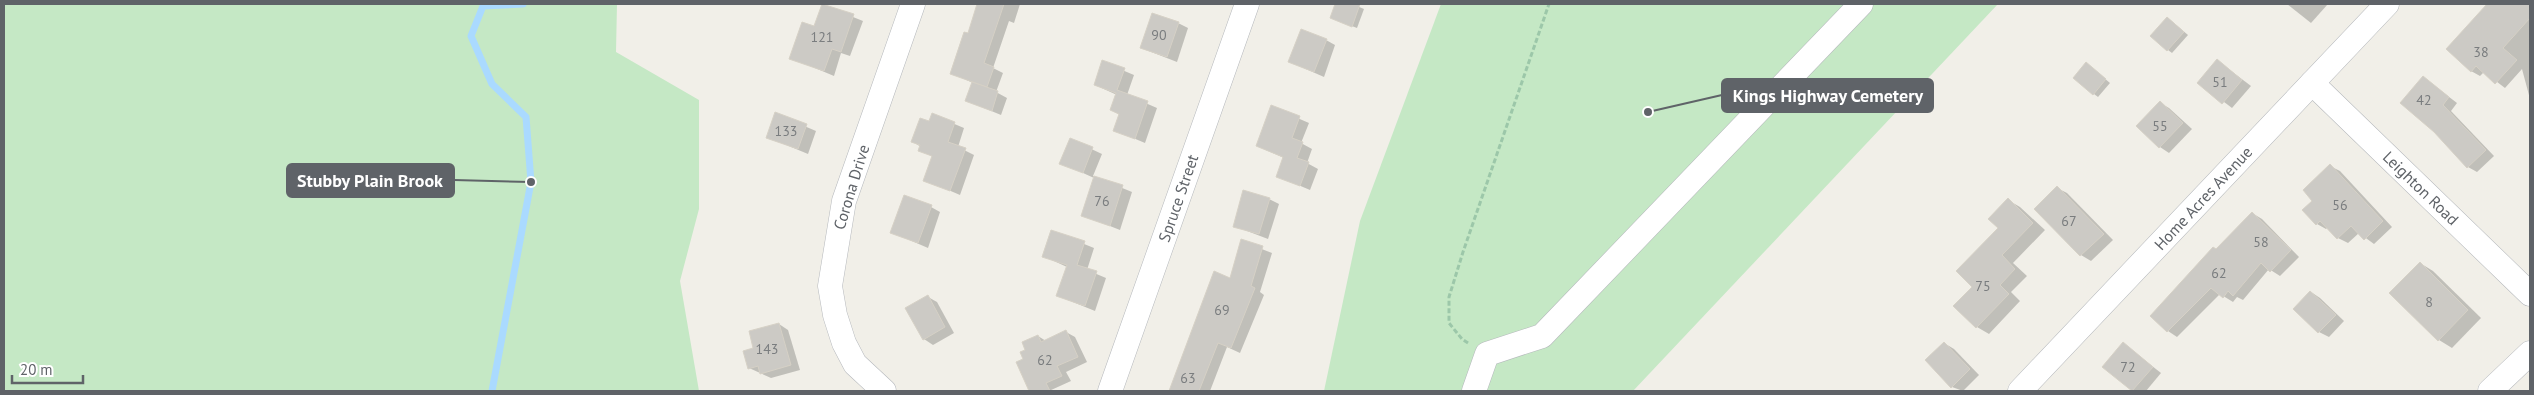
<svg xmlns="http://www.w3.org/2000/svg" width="2534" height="395" viewBox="0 0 2534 395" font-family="'PT Sans',sans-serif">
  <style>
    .green { fill: #c5e8c5 }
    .shadow { fill: #0003 }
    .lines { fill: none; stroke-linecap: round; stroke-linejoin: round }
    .stream { stroke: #aadaff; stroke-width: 7 }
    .building { fill: #cccac5; stroke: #d6d1c6 }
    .minor-casing { stroke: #b5b8bc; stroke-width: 25 }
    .path { stroke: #9cc7a9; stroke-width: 3; stroke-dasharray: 5 2.5; stroke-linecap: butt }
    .minor { stroke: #fff; stroke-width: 24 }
    .labels { text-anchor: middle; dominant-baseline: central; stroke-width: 4; stroke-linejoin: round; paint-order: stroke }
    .number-label { font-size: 14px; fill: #7a7d7f }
    .street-label { font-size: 16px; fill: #5f6368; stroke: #fff }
    .leader { fill: none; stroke: #5f6368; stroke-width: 2 }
    .callout-dot { fill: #5f6368; stroke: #fff; stroke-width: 2 }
    .callout { fill: #5f6368; stroke: #5f6368; stroke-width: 2 }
    .callout-label { font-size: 18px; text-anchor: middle; font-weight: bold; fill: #fff }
  </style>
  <rect width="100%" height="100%" fill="#f1efe8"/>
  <!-- green -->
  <g class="green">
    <polygon points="4,4 617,4 616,52 699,100 699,209 680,281 699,391 4,391"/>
    <polygon points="1441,4 1998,4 1633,391 1324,391 1360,221"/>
  </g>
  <!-- shadow -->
  <g class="shadow">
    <polygon points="978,4 1020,4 1014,23 1009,21 993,68 1003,73 996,92 1007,98 1001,115 967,101 973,83 951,73 969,34"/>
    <polygon points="1337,4 1352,4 1364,9 1357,28 1331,18"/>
    <polygon points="2287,4 2328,4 2311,23"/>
    <polygon points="2491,4 2530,4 2530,99 2522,69 2505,88 2484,72 2480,76 2471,71 2448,49"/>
    <polygon points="823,5 863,21 850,56 841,53 834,76 791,58 815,28"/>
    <polygon points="2168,18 2188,35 2172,53 2168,50"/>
    <polygon points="1178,23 1188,28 1177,62 1141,48"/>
    <polygon points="1326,40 1335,45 1324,77 1290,62"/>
    <polygon points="2218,61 2251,86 2232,108 2199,83"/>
    <polygon points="1103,62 1134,75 1127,95 1157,108 1145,143 1114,130 1120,115 1111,110 1117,95 1095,85"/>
    <polygon points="2091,67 2110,83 2098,97 2094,94"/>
    <polygon points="2423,77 2457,103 2451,111 2494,156 2477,172 2468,167"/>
    <polygon points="2160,103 2169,108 2192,129 2169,153 2160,147"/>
    <polygon points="1272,107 1309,123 1301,143 1312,149 1307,163 1318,169 1310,190 1277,176 1284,158 1257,146"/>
    <polygon points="776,114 816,131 808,154 767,137"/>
    <polygon points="933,115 964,128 958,147 974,155 960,195 925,180 933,157 920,150 921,147 913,142 930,123"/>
    <polygon points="1070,139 1102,154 1093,176 1132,192 1120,230 1082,215 1094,178 1061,163"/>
    <polygon points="2330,166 2340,171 2392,227 2374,244 2359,233 2348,243 2338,238 2328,227 2326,229 2317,224 2314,201"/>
    <polygon points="2057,188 2067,193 2113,240 2091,261 2081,255 2036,209"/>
    <polygon points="1269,199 1279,204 1268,239 1234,226"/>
    <polygon points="2008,200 2020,207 2045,230 2013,263 2027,276 2011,292 2020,301 1989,334 1977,327 1973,287 1999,228"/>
    <polygon points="931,207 940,212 928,248 891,232"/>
    <polygon points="2252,213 2262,219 2299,257 2280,276 2269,269 2243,300 2237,297 2233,302 2220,294 2177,337 2168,331 2152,316"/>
    <polygon points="1052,231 1094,248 1087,270 1106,278 1095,311 1058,296 1067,267 1043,256"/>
    <polygon points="1241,241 1272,253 1260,292 1264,295 1240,353 1227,347 1210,391 1176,391 1171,389 1230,279"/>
    <polygon points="2420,263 2433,271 2481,318 2452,348 2439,340"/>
    <polygon points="2311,292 2320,298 2344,321 2329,337 2319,332"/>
    <polygon points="928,297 937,302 954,333 933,345 924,339"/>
    <polygon points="779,324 788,330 800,370 771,378 749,368 755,349"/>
    <polygon points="1066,332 1075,337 1087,362 1066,372 1071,381 1049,391 1030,390 1025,359 1026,350 1038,336 1046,341"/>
    <polygon points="1944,343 1954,349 1979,375 1963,391 1952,387 1926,360"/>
    <polygon points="2124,344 2161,373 2146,391 2133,391 2104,367"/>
  </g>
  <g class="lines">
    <!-- stream -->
    <polyline class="stream" points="492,391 531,182 526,117 492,84 471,36 483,6 523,4"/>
  </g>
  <!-- building -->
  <g class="building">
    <polygon points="822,4 854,14 841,52 832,49 824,71 789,59 802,22 814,26"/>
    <polygon points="977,4 1004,4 984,63 994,67 987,87 950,74 964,32 968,33"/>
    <polygon points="1335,4 1360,4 1352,27 1330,18"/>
    <polygon points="2487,4 2530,4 2530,18 2503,48 2517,60 2495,84 2476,66 2471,72 2446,49"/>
    <polygon points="1152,13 1179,22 1167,57 1140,48"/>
    <polygon points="2167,17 2184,32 2167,51 2150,36"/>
    <polygon points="1301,29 1327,39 1314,72 1288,62"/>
    <polygon points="2217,59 2242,80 2222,104 2197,83"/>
    <polygon points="1102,60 1125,68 1117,90 1148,101 1135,139 1113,131 1119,114 1110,110 1116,93 1094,85"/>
    <polygon points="2086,62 2106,79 2093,95 2073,78"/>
    <polygon points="2423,76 2449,97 2443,105 2486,150 2467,168 2434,132 2400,103"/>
    <polygon points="972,82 998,91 992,111 965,101"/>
    <polygon points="2160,101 2183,123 2159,148 2136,126"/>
    <polygon points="1271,105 1300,116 1292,138 1303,142 1297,158 1309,162 1300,186 1276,177 1283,157 1256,146"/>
    <polygon points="775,112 807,124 798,149 766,138"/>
    <polygon points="932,113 955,122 948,142 966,148 950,191 923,181 932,156 918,151 920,145 911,142 920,118 929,121"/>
    <polygon points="1070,138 1093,147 1083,173 1059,164"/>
    <polygon points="2330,164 2383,221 2364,240 2351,226 2337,239 2320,221 2316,225 2302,210 2312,201 2303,190"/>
    <polygon points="1094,176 1123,185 1110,226 1081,216"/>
    <polygon points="2057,186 2104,234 2080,256 2034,209"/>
    <polygon points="1243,190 1270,198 1259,234 1233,227"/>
    <polygon points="904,195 932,205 918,243 890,233"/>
    <polygon points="2008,198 2033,223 2002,255 2015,269 2000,285 2009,294 1976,328 1953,306 1972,287 1956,271 1998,228 1988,219"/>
    <polygon points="2252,212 2291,250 2270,272 2261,263 2233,296 2228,291 2223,298 2211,288 2167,332 2150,316 2213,247 2216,249"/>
    <polygon points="1051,230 1085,241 1077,265 1097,271 1085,306 1056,296 1067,265 1042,257"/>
    <polygon points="1241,239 1263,246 1251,286 1255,288 1231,348 1218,343 1199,391 1169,391 1214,271 1230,278"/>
    <polygon points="2420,262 2468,310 2438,341 2389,293"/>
    <polygon points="2310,291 2336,315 2318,333 2293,309"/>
    <polygon points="928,295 945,327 923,340 905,308"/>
    <polygon points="779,323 791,365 760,374 758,366 748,369 743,351 753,348 749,331"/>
    <polygon points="1066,330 1078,357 1057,366 1062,376 1046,383 1050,391 1029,391 1016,362 1023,359 1020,352 1025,350 1022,342 1038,335 1041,342"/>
    <polygon points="1944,342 1970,369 1951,388 1925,360"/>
    <polygon points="2123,342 2153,367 2132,391 2102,367"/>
  </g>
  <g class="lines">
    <!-- minor casing -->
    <g class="minor-casing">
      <g id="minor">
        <polyline points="2312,83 2530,294"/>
        <polyline points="884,391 855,364 844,343 835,315 830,286 844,201 913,4"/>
        <polyline points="1110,391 1247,4"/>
        <polyline points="1474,391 1487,354 1542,336 1861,4"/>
        <polyline points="2020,391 2387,4"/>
        <polyline points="2490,391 2530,353"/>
      </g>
    </g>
    <!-- path -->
    <polyline class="path" points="1468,343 1462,339 1449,323 1449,297 1463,252 1549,4"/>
    <!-- minor -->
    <use href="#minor" class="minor"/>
  </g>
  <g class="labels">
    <!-- number labels -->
    <g class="number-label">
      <text x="1159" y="35">90</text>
      <text x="822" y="37">121</text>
      <text x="2481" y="52">38</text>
      <text x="2220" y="82">51</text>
      <text x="2424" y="100">42</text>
      <text x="2160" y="126">55</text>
      <text x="786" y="131">133</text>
      <text x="1102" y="201">76</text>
      <text x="2340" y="205">56</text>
      <text x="2069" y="221">67</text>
      <text x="2261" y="242">58</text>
      <text x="2219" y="273">62</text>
      <text x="1983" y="286">75</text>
      <text x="2429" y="302">8</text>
      <text x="1222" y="310">69</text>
      <text x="767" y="349">143</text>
      <text x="1045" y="360">62</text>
      <text x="2128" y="367">72</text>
      <text x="1188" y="378">63</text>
    </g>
    <!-- street labels -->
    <g class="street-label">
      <text transform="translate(851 187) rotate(-73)">Corona Drive</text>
      <text transform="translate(2421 188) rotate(44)">Leighton Road</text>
      <text transform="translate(1178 198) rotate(-71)">Spruce Street</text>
      <text transform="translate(2203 198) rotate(-47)">Home Acres Avenue</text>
    </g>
  </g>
  <!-- callouts -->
  <path class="leader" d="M1648 112L1722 95M531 182L454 180"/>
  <g class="callout-dot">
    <circle cx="1648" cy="112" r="5"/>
    <circle cx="531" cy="182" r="5"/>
  </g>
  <g class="callout">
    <rect x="1722" y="79" width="211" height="33" rx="5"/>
    <rect x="287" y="164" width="167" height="33" rx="5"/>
  </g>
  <g class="callout-label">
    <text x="1828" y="102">Kings Highway Cemetery</text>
    <text x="370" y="187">Stubby Plain Brook</text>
  </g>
  <!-- border -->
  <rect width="2534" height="395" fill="none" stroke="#5f6368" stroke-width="10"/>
  <!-- scale -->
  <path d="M12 375v8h71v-8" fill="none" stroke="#5f6368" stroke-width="2.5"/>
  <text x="20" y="375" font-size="15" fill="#5f6368" stroke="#ffffff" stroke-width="4" paint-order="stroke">20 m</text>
</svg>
